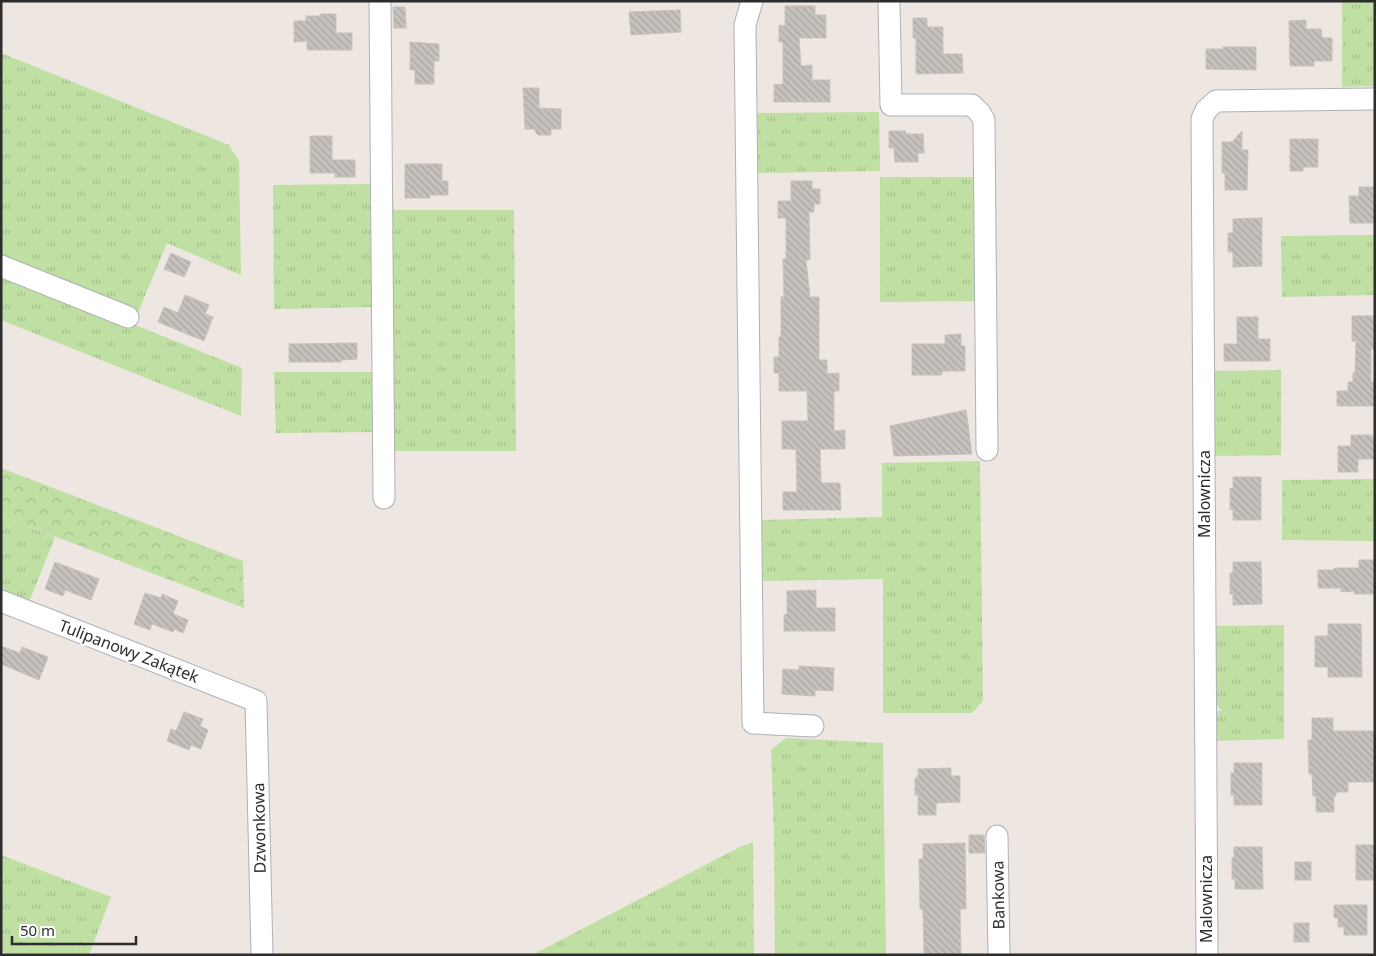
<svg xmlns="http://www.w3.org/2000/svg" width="1376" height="956" viewBox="0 0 1376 956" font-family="'Noto Sans',sans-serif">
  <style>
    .grass { fill: url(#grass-tufts) }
    .forest { fill: url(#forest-crowns) }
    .building { fill: url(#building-back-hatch); stroke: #c9c2ba }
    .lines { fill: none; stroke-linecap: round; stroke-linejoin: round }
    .minor-casing { stroke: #adb1b8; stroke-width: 23 }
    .minor { stroke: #fff; stroke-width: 21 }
    .labels { text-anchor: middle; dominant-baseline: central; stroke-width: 4; stroke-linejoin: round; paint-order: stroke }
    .street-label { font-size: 16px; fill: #2d2d2d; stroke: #fff }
  </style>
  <defs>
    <pattern id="grass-tufts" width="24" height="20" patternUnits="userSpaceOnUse" patternTransform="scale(1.25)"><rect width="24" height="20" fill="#c0dfa2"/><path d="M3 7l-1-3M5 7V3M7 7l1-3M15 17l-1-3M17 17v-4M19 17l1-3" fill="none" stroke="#a5c08c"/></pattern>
    <pattern id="forest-crowns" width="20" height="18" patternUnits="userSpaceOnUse" patternTransform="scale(1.25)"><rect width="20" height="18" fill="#c0dfa2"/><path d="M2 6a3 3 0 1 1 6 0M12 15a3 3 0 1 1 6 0" fill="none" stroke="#a5c08c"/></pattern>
    <pattern id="building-back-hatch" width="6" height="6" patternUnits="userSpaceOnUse" patternTransform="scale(1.25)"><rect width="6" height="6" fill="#c6c1bc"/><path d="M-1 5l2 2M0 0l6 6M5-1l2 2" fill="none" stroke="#aaa6a2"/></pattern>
  </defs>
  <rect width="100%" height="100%" fill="#ede6e1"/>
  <!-- grass -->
  <g class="grass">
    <polygon points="1342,1 1375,1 1375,86 1342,87"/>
    <polygon points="1,53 229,145 239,161 241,275 167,243 137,315 1,260"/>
    <polygon points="879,112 880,171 758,173 757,113"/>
    <polygon points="880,177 978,177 980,301 880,302"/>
    <polygon points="370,184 373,307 274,309 273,185"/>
    <polygon points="391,210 514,210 516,451 392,451"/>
    <polygon points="1375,235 1375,295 1282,297 1281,236"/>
    <polygon points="1,271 242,368 241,416 1,320"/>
    <polygon points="1281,370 1281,455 1210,456 1210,371"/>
    <polygon points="274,372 372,372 374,432 276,433"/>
    <polygon points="980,461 983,701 972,713 883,713 883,579 762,581 761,520 882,517 882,463"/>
    <polygon points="1375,479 1375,541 1282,540 1282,480"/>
    <polygon points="1,516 55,537 29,602 1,591"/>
    <polygon points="1284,625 1284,739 1212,741 1211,711 1222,711 1211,699 1211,626"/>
    <polygon points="786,738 883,743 886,955 775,955 774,835 771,750"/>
    <polygon points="753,842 754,955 532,955 738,848"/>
    <polygon points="1,855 111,897 89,955 10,955 1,951"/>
  </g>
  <!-- forest -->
  <polygon class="forest" points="1,468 243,561 244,608 1,516"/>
  <!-- building -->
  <g class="building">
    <polygon points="785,6 815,6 815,15 826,15 826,38 799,38 801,66 812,65 812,80 830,80 830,102 774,102 774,85 783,84 783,42 779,42 779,25 785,26"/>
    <polygon points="393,7 405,7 406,28 394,28"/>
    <polygon points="680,10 681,32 631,35 629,12"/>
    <polygon points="320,14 336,14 336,33 352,33 352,50 307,50 307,41 294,42 294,21 306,21 306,16 320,16"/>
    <polygon points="913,18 927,18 927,27 943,27 943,54 962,54 963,73 916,74 916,38 913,38"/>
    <polygon points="1306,20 1306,29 1321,29 1322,38 1332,38 1332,61 1314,61 1314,66 1290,66 1289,21"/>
    <polygon points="410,42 439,44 439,61 434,61 434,84 415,84 415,70 410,70"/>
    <polygon points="1223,47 1256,47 1256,70 1206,69 1206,49 1223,49"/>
    <polygon points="523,88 539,88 539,108 561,109 561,129 551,129 551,135 538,135 535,131 535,129 525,129"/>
    <polygon points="889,131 905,131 906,134 923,134 924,153 918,153 918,162 895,162 894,148 889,148"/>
    <polygon points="1242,131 1242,150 1248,150 1247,190 1225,190 1225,173 1222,173 1222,142 1232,142"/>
    <polygon points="310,136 332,136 332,160 355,160 355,177 335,177 335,173 310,173"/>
    <polygon points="1290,139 1318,139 1318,167 1303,167 1303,171 1290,171"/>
    <polygon points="405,164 442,164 442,181 448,181 448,195 430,195 430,198 405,198"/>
    <polygon points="791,181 812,181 812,189 820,189 820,204 814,204 814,212 809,212 810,260 806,260 810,297 819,297 819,360 827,360 827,374 839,373 839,391 834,391 834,431 845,430 845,449 820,449 821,483 840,483 841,510 783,510 783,492 797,492 796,449 782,449 782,421 808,421 807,391 779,391 779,373 774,373 774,357 779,357 779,337 781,337 781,297 784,297 783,259 786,259 786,218 778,218 778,201 791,201"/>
    <polygon points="1359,187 1375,187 1375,223 1350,223 1349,196 1359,196"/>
    <polygon points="1262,218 1262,266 1233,267 1233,252 1228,252 1228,233 1233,233 1233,219"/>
    <polygon points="171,253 191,262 184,277 164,269"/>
    <polygon points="185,295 209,305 205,314 213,317 204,341 158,322 164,307 178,313"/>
    <polygon points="1352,316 1375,316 1375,349 1371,349 1371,382 1375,382 1375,406 1337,406 1337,391 1348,391 1348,382 1353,382 1353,373 1355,373 1356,341 1352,341"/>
    <polygon points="1237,317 1258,317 1258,339 1270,339 1270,361 1224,361 1224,344 1237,344"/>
    <polygon points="961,334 961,346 965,346 965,371 942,371 942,375 912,375 912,344 945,344 945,335"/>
    <polygon points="357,343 357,359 341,360 341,362 289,362 289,344"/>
    <polygon points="966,410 972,454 894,456 890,426"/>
    <polygon points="1351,435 1372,435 1372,437 1375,437 1375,459 1358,459 1358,472 1338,472 1338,446 1351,446"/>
    <polygon points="1233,477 1261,477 1261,520 1233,520 1233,509 1230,510 1230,488 1233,488"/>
    <polygon points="1359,560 1375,560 1375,594 1354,594 1355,591 1341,592 1341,588 1318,588 1318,570 1334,570 1334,568 1359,568"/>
    <polygon points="55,562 99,579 91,600 65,590 63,596 45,589"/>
    <polygon points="1233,562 1261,562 1262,604 1233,605 1233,594 1230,594 1230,573 1233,573"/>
    <polygon points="816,590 816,608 835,608 835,631 784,631 784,615 787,614 787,591"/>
    <polygon points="145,593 161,598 162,594 178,601 173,614 188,620 183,633 174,629 173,632 152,624 150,630 134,624"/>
    <polygon points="1328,624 1361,624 1362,677 1328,677 1328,667 1315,667 1315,636 1328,636"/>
    <polygon points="1,646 20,653 22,647 48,657 39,680 1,664"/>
    <polygon points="799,666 834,668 833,691 815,690 815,696 782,694 783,669 799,670"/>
    <polygon points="184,712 203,719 200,726 208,730 201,749 191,745 189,750 167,741 171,729 176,731"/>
    <polygon points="1312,718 1333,718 1333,731 1375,731 1375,782 1348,782 1348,792 1336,792 1336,796 1334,796 1334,812 1316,812 1316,796 1313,796 1312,774 1309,774 1308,740 1312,740"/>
    <polygon points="1234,763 1262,763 1262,805 1234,805 1234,795 1231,795 1231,773 1234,773"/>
    <polygon points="951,768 951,776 960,776 960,802 936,803 936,815 918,815 918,795 915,795 915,778 918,777 918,769"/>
    <polygon points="969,835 984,835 985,853 969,853"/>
    <polygon points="965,843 966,909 960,909 961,955 924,955 923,909 920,909 919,859 923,859 923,844"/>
    <rect x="1356" y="845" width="19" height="35"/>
    <polygon points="1234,847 1262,847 1263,889 1235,889 1235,879 1232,879 1232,858 1234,857"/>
    <rect x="1295" y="862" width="16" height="18"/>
    <polygon points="1334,905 1367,905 1367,935 1344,935 1344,927 1338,927 1338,918 1334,918"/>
    <rect x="1294" y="923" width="15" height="19"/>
  </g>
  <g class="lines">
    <!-- minor casing -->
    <g class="minor-casing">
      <g id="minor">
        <polyline points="380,1 384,498"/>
        <polyline points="752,1 745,25 753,723 813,726"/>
        <polyline points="889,1 891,105 972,105 980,113 984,120 987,450"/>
        <polyline points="1,266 128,317"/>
        <polyline points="1,601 256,701 262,955"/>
        <polyline points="997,836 999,955"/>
        <polyline points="1207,955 1202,119 1206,110 1216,101 1375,99"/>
      </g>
    </g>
    <!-- minor -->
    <use href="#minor" class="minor"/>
  </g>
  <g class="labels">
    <!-- street labels -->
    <g class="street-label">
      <text transform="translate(1204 494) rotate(-90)">Malownicza</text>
      <text transform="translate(129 651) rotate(21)">Tulipanowy Zakątek</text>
      <text transform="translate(259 828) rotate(-91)">Dzwonkowa</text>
      <text transform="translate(998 895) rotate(-91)">Bankowa</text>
      <text transform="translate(1206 899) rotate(-90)">Malownicza</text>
    </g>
  </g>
  <!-- border -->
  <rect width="1376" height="956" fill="none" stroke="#2d2d2d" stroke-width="5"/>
  <!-- scale -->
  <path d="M12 936v8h124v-8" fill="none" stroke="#2d2d2d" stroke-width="2.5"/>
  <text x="20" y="936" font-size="15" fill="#2d2d2d" stroke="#ffffff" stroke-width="4" paint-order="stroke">50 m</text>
</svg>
